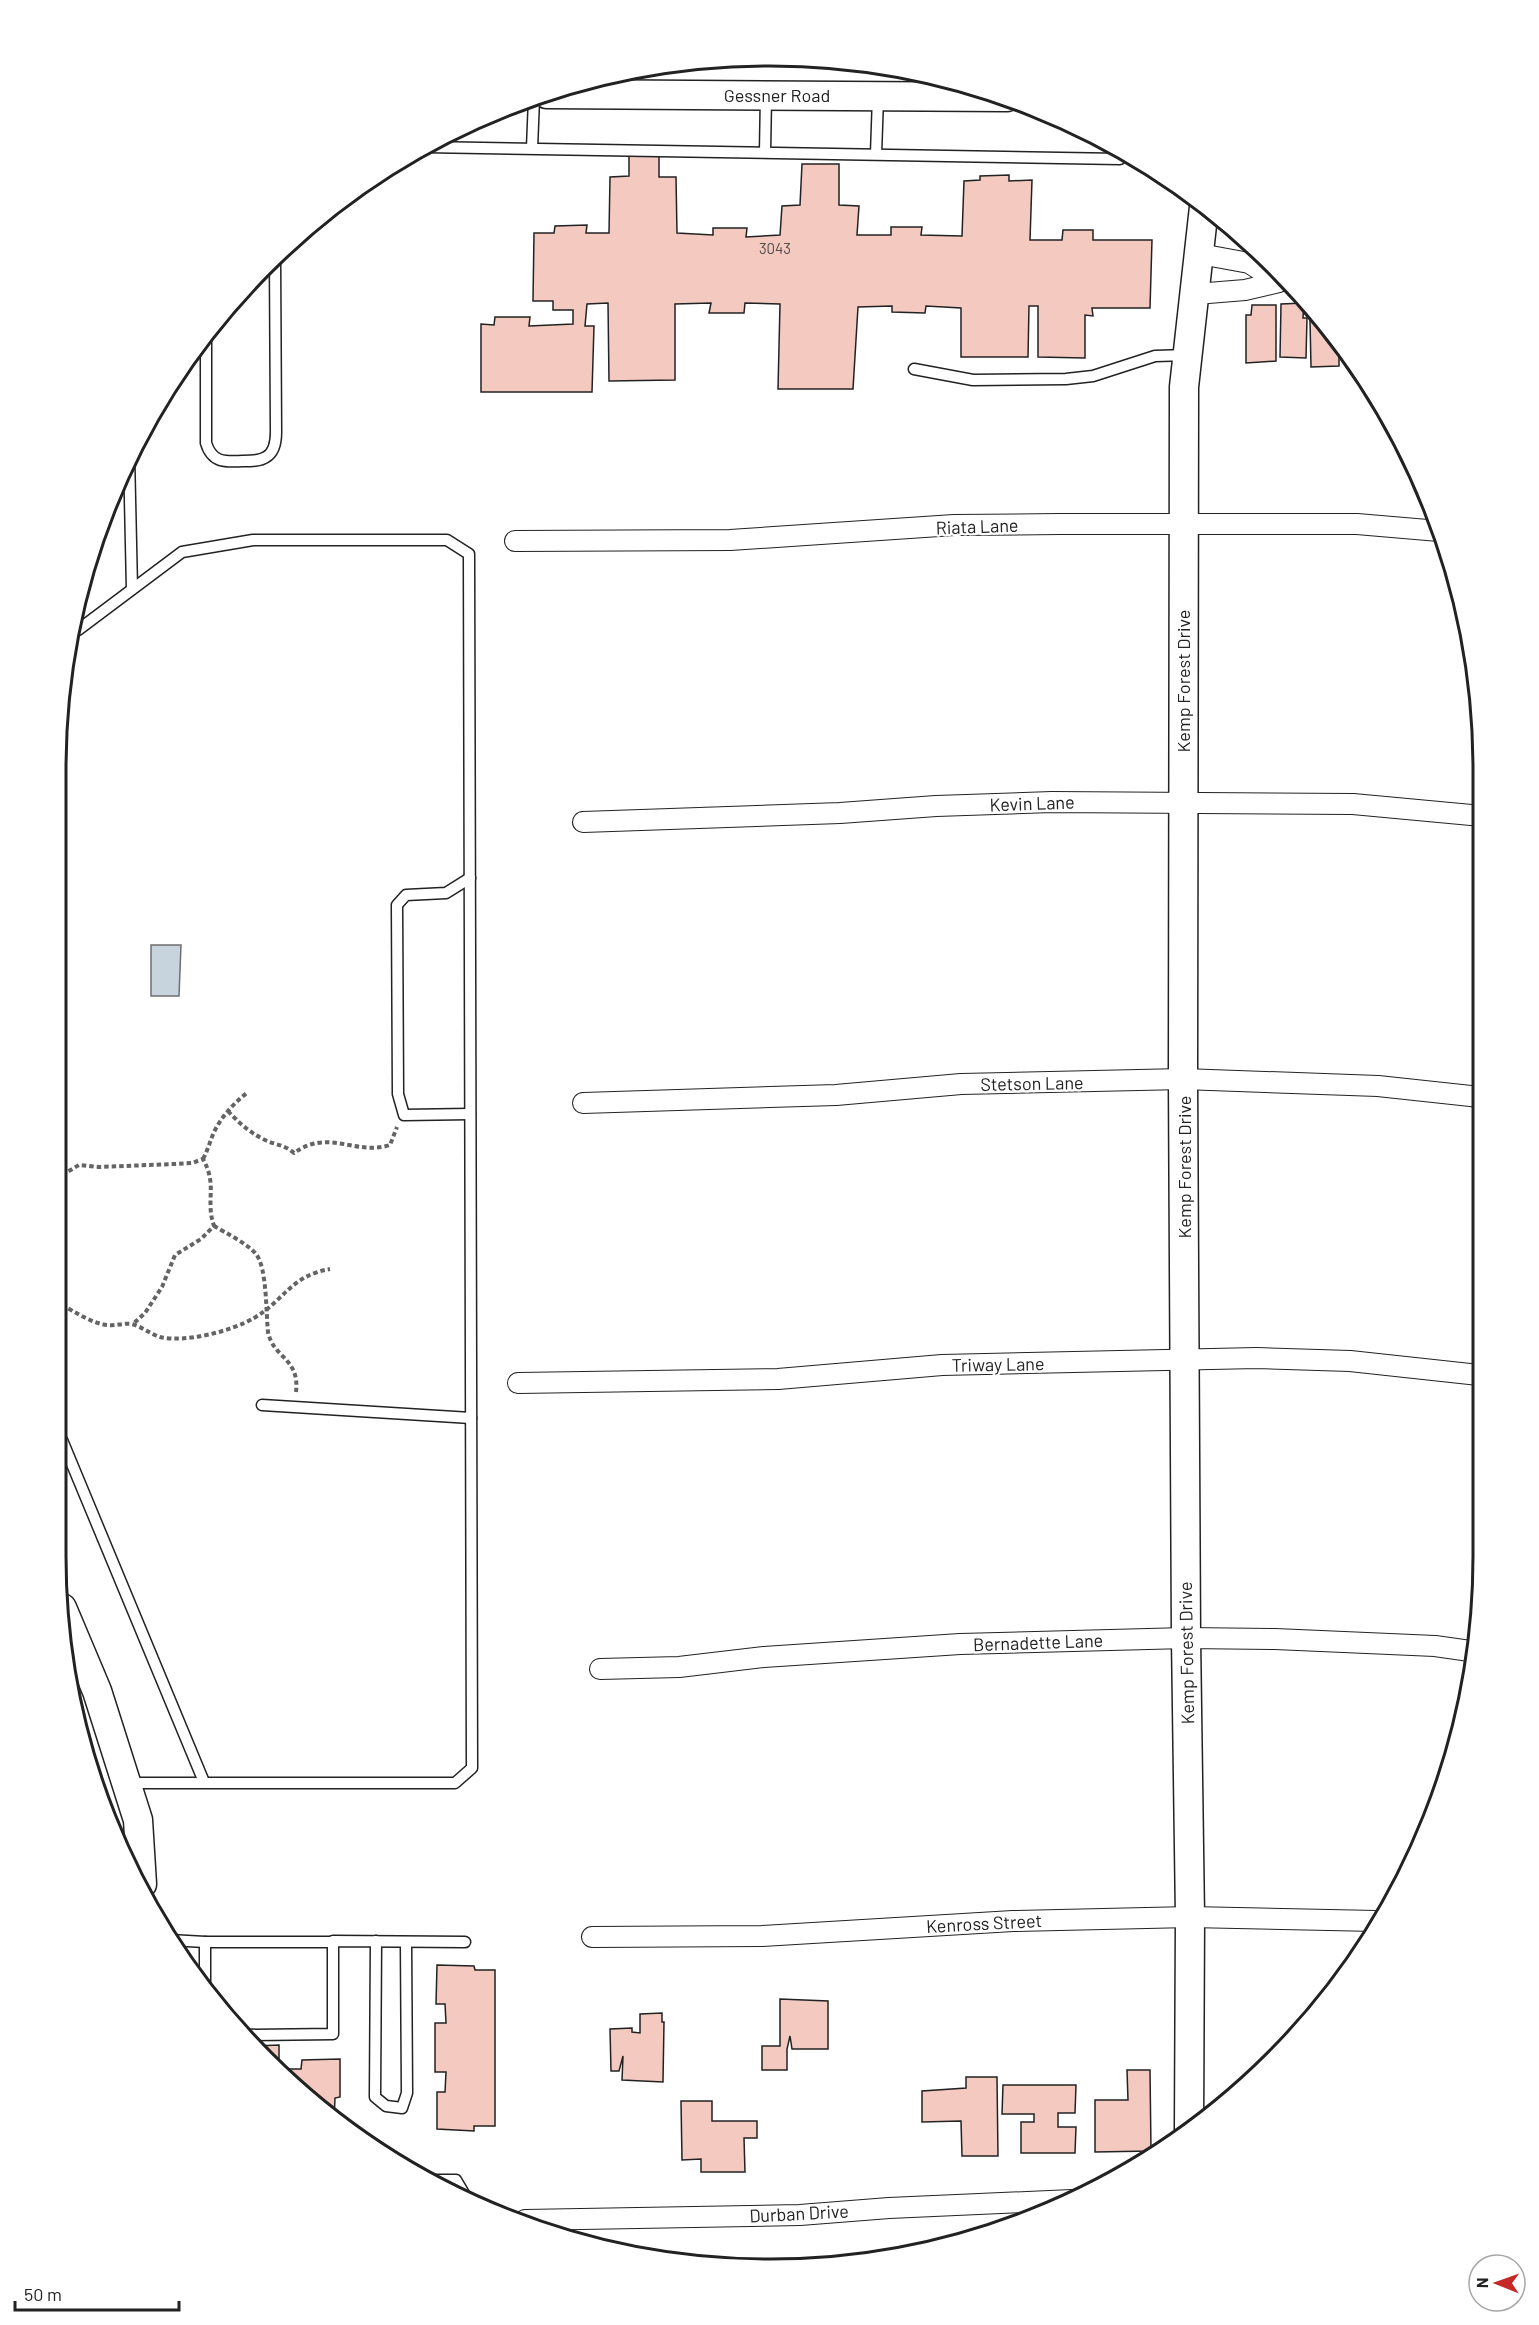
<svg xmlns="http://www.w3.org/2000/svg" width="1539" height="2325" viewBox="0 0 1539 2325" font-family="Barlow,sans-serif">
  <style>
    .water { fill: #c7d3dd; stroke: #6f6f6f; stroke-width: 1.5 }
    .building { fill: #f3c9c0; stroke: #222; stroke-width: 1.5 }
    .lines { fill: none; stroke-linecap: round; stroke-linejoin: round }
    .lane-casing { stroke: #222; stroke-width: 13 }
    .street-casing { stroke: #222; stroke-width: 22 }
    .secondary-casing { stroke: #222; stroke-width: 31 }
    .path { stroke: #646464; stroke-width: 4; stroke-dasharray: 4.5 3; stroke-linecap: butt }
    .lane { stroke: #fff; stroke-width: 10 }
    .street { stroke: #fff; stroke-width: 20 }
    .secondary { stroke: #fff; stroke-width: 28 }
    .labels { text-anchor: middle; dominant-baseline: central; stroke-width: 4.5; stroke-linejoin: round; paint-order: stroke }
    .number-label { font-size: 15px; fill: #564c4a }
    .street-label { font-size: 18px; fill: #222; stroke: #fff }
    .rim { fill: none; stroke: #222; stroke-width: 3 }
  </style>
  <rect width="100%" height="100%" fill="#fff"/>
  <!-- water -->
  <polygon class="water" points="151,945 181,945 179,996 151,996"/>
  <!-- building -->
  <g class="building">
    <polygon points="629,156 659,156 659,177 676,177 677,233 713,235 713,228 747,228 746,237 780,235 782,206 800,205 802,164 839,164 839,205 859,206 857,235 891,235 891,227 922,227 921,235 962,236 964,181 980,180 980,176 1009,175 1009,181 1032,180 1030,240 1062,240 1063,230 1093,230 1093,240 1152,240 1150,308 1092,308 1093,316 1085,315 1085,358 1038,357 1038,306 1029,306 1028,357 961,357 961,308 926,306 925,313 892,312 892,306 858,307 853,389 778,389 780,304 745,303 744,313 709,313 711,303 675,304 675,380 609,381 608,303 587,304 585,326 594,326 592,392 481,392 481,324 494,325 495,317 530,317 529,326 573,324 573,310 553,310 553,301 533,301 534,233 554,233 555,226 587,225 586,233 609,233 610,177 629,176"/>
    <polygon points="1304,303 1303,318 1307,318 1306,358 1280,357 1281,304"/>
    <polygon points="1252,305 1276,305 1276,361 1246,363 1246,315 1251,315"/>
    <polygon points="1315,312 1339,340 1339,366 1311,367 1310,320 1314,320"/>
    <polygon points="1344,348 1354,363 1343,362"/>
    <polygon points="437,1965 474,1966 475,1970 495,1970 495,2126 474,2126 474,2131 437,2129 437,2092 445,2092 446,2072 435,2072 435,2023 446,2023 445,2004 436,2004"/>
    <polygon points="780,1999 828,2001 828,2049 792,2049 790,2036 787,2049 787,2070 762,2070 762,2046 780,2046"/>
    <polygon points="662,2013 662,2022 664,2022 663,2082 622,2080 623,2056 619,2071 611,2071 610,2029 632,2028 632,2032 640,2033 640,2014"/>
    <polygon points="279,2045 279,2069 301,2069 302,2060 340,2059 340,2097 335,2098 334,2121 264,2060 253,2046"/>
    <polygon points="1127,2070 1150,2070 1151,2151 1095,2152 1095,2100 1128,2100"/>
    <polygon points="966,2077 997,2077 998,2156 962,2156 961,2121 922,2122 922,2091 966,2088"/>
    <polygon points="1003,2085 1076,2085 1075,2113 1058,2113 1058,2127 1076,2127 1075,2153 1021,2153 1021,2122 1034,2122 1034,2114 1002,2114"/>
    <polygon points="681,2101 712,2101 712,2121 757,2121 757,2138 744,2138 745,2172 701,2172 701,2159 682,2160"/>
  </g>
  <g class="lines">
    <!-- lane casing -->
    <g class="lane-casing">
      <g id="lane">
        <polyline points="425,147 1120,159"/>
        <polyline points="532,148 534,99"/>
        <polyline points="765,152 766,96"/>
        <polyline points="876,154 878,97"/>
        <path d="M206,338V443C212,463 225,462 243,461C251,461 260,461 266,457C275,452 276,441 276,432L275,259"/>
        <polyline points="914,369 973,380 1066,379 1093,376 1155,356 1188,355"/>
        <polyline points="129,454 132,589"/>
        <polyline points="71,631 78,630 182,552 253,540 447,540 469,554 472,1768 455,1783 127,1783"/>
        <polyline points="470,878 446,893 406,895 397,905 398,1094 404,1115 470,1114"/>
        <polyline points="262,1405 471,1418"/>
        <polyline points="62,1440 204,1782"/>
        <polyline points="170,1940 205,1942 205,1987"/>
        <polyline points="376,1941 375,2097 386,2106 402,2108 407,2093 406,1942"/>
        <polyline points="205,1942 333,1942"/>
        <polyline points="244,2035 333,2034 333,1941 465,1942"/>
        <polyline points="435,2180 456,2180 466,2197"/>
      </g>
    </g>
    <!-- street casing -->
    <g class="street-casing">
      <g id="street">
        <polyline points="1196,294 1245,290 1279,282 1249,263 1200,254"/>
        <polyline points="515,541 730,540 954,525 1060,524 1357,524 1439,531"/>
        <polyline points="583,822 840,813 936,806 1052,802 1353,804 1482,816"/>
        <polyline points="583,1103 836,1095 961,1084 1183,1079 1378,1086 1480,1097"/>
        <polyline points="518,1383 778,1379 942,1365 1257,1358 1350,1361 1479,1375"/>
        <polyline points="600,1669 679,1667 764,1657 960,1644 1186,1638 1275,1639 1435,1646 1477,1652"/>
        <polyline points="592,1937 762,1936 1013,1921 1190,1917 1376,1921"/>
        <polyline points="525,2220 800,2215 889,2208 1072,2200"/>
      </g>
    </g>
    <!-- secondary casing -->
    <g class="secondary-casing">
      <g id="secondary">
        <polyline points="547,94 1007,97"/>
        <polyline points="62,1608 97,1691 138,1820 142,1884"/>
        <polyline points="1189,2129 1190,1917 1186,1638 1183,1079 1184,387 1204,207"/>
      </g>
    </g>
    <!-- path -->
    <g class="path">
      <path d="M228,1111C238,1122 249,1132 263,1139C274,1145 284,1144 294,1153C329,1128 355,1156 390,1145L397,1127"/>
      <path d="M203,1159C208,1150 210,1141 214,1132C222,1116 234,1103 248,1092"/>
      <path d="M62,1175L79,1165L99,1167L174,1164L192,1163L203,1159C218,1186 205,1200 214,1226L201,1239L175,1255L162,1287L145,1313L133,1324"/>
      <path d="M214,1226C226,1233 248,1244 256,1254C267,1267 266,1314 268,1332C273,1358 300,1358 296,1392"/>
      <path d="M62,1305C75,1312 93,1324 108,1325C116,1326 122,1323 131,1324C141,1326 150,1334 160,1337C185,1343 232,1331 254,1318C285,1300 290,1276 330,1269"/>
    </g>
    <!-- lane -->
    <use href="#lane" class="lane"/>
    <!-- street -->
    <use href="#street" class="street"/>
    <!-- secondary -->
    <use href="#secondary" class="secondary"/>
  </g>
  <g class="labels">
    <!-- number labels -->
    <g class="number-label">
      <text x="775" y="248">3043</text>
    </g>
    <!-- street labels -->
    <g class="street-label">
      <text x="777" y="95">Gessner Road</text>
      <text transform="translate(977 526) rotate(-2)">Riata Lane</text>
      <text transform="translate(1183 681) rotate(-90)">Kemp Forest Drive</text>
      <text transform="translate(1032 803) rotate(-2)">Kevin Lane</text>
      <text transform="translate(1032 1083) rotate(-1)">Stetson Lane</text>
      <text transform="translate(1184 1167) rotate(-90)">Kemp Forest Drive</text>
      <text transform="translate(998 1364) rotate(-1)">Triway Lane</text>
      <text transform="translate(1038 1642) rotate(-2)">Bernadette Lane</text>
      <text transform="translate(1186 1653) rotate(-91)">Kemp Forest Drive</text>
      <text transform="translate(984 1923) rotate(-3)">Kenross Street</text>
      <text transform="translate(799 2213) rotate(-3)">Durban Drive</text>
    </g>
  </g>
  <!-- crop -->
  <path d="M0 0H1539V2325H0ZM769 66H770A703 703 0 0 1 1473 769V1556A703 703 0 0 1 770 2259H769A703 703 0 0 1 66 1556V769A703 703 0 0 1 769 66Z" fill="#fff" fill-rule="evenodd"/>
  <path class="rim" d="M769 66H770A703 703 0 0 1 1473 769V1556A703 703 0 0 1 770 2259H769A703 703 0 0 1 66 1556V769A703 703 0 0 1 769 66Z"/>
  <!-- north arrow -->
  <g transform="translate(1497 2283) rotate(271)"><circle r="28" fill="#ffffff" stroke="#a7a7a7" stroke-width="1.5"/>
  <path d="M0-4.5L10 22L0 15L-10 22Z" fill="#c62828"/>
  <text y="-9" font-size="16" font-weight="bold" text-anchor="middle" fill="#222222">N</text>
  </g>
  <!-- scale -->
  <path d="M15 2301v9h164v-9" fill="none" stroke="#222222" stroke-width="3"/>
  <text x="24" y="2301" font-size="18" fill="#222222" stroke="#ffffff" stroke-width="4.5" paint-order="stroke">50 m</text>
</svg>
